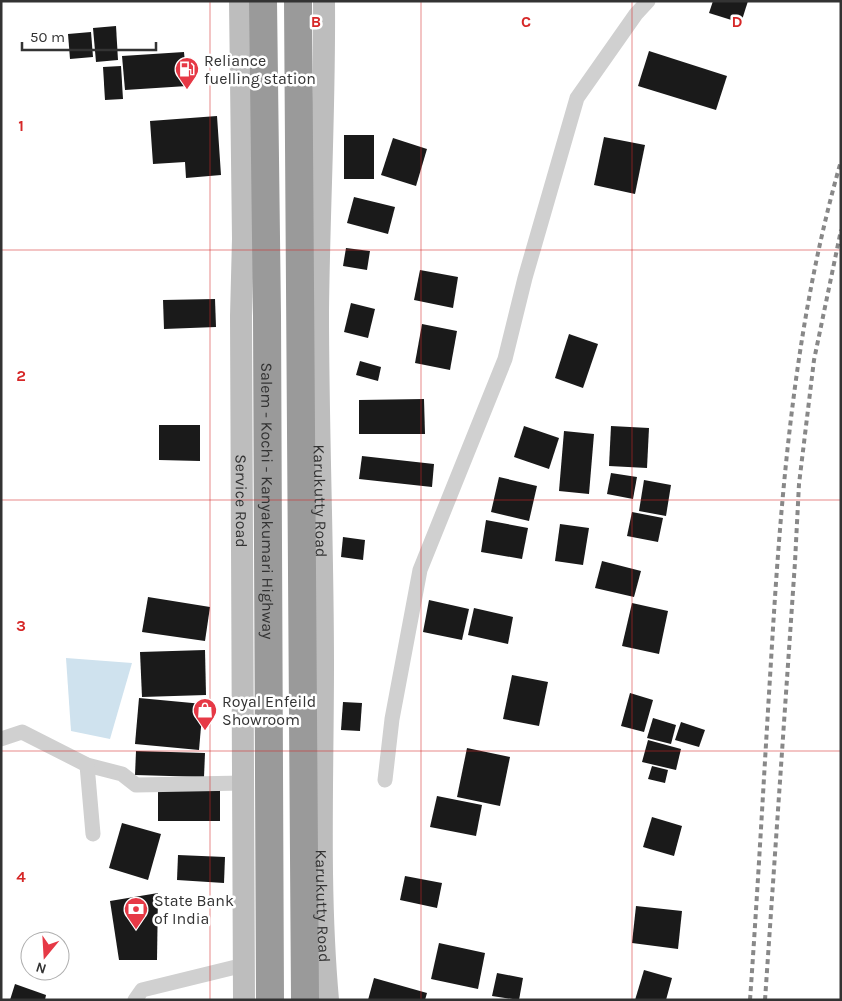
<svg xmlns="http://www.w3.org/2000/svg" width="842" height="1001" viewBox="0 0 842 1001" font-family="Karla,sans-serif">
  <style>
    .water { fill: #cfe2ee }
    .building { fill: #1a1a1a }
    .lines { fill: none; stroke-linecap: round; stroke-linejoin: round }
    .street { stroke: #d0d0d0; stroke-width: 15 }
    .secondary { stroke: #bdbdbd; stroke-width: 22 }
    .highway { stroke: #9a9a9a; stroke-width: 28 }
    .rail { stroke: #888; stroke-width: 4; stroke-dasharray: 5 4; stroke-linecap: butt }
    .grid { fill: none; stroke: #d62828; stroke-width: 1; stroke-opacity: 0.55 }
    .labels { text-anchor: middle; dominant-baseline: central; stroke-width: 5; stroke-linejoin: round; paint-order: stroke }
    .poi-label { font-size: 16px; fill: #333; stroke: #fff; text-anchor: start }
    .street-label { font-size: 16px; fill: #333; stroke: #fff }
    .grid-label { font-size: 16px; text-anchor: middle; font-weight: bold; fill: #d62828; stroke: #fff; stroke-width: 5; stroke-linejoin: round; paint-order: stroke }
  </style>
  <rect width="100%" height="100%" fill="#fff"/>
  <!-- water -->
  <polygon class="water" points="66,658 132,663 110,739 71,731"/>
  <!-- building -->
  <g class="building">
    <polygon points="713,1 748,1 741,23 709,13"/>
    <polygon points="116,26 118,60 96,62 93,28"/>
    <polygon points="91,32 93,57 70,59 68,34"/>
    <polygon points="649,51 727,76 716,110 638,86"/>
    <polygon points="184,52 187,86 125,90 122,56"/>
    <polygon points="121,66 123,99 105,100 103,67"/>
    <polygon points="217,116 221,175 186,178 185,162 153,164 150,121"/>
    <rect x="344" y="135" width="30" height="44"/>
    <polygon points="604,137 645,145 635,194 594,185"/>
    <polygon points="393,138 427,149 416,186 381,175"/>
    <polygon points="354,197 395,207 388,234 347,223"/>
    <polygon points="346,248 370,251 367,270 343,266"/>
    <polygon points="420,270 458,277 453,308 414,300"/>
    <polygon points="215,299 216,327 164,329 163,300"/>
    <polygon points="351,303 375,309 368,338 344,332"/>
    <polygon points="422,324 457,331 450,370 415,363"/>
    <polygon points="569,334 598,344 583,388 555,378"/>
    <polygon points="360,361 381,367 378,381 356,375"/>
    <polygon points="424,399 425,434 359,434 359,400"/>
    <polygon points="159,425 200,425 200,461 159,460"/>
    <polygon points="524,426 559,438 549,469 514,457"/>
    <polygon points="611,426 649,428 647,468 609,466"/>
    <polygon points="564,431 594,434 589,494 559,491"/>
    <polygon points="362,456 434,464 432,487 359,479"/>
    <polygon points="611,473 637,477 633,499 607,494"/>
    <polygon points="499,477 537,486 529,521 491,512"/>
    <polygon points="644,480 671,485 666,516 639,511"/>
    <polygon points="632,512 663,518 658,542 627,536"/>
    <polygon points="486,520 528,528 522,559 481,552"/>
    <polygon points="560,524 589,528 583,565 555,561"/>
    <polygon points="343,537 365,540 363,560 341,557"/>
    <polygon points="602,561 641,571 634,597 595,588"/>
    <polygon points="148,597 210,607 205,641 142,632"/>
    <polygon points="429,600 469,609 462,640 423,632"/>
    <polygon points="632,603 668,611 659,654 622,646"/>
    <polygon points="474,608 513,617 508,644 468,635"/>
    <polygon points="205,650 206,695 142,697 140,652"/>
    <polygon points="512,675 548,682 539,726 503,719"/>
    <polygon points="630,693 653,700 644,732 621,726"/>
    <polygon points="139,698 203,704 199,750 135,744"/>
    <polygon points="343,702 362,703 360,731 341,730"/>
    <polygon points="653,718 676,725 671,744 647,738"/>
    <polygon points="681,722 705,730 699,747 675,740"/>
    <polygon points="648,740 681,749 676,770 642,762"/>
    <polygon points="467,748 510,757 500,806 457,797"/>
    <polygon points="136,751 205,753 204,777 135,775"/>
    <polygon points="652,766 668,770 665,783 648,779"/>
    <polygon points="158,787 220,788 220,821 158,821"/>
    <polygon points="437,796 482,805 476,836 430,827"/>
    <polygon points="652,817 682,826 674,856 643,847"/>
    <polygon points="122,823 161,834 148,880 109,868"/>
    <polygon points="178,855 225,857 224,883 177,880"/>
    <polygon points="405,876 442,883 437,908 400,900"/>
    <polygon points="158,893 157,960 119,960 110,901"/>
    <polygon points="636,906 682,911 678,949 632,943"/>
    <polygon points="439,943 485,953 478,989 431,979"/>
    <polygon points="644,970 672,978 666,1000 635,1000"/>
    <polygon points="497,973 523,978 519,1000 492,996"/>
    <polygon points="374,978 427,993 425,1000 368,1000"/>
    <polygon points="15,984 46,995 45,1000 10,1000"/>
  </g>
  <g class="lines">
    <!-- street -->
    <g class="street">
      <polyline points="1,739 22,732 87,765 122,774 136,785 244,783"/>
      <polyline points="87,765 93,834"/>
      <polyline points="385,780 392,719 420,570 505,359 525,278 577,98 636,14 648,1"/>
      <polyline points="135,1000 142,990 244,965"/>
    </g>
    <!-- secondary -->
    <g class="secondary">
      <path id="s1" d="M240,1L243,239L241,316L244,1000"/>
      <path id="s2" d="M324,1C325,105 319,209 318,312C318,430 323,547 323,664C323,776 318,888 328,1000"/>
    </g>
    <!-- highway -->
    <g class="highway">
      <path id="s3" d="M263,1L267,316L270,1000"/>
      <polyline points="298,1 305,1000"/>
    </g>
    <!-- rail -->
    <g class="rail">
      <path d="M750,1000C758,887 764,774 771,661C781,493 794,324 841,161"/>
      <polyline points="765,1000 795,562 799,484 814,360 841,230"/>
    </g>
  </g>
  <!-- grid -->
  <path class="grid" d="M210,1V1000M421,1V1000M632,1V1000M1,250H841M1,500H841M1,751H841"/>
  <!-- icons -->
  <defs>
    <g id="fuel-pin" transform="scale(1.25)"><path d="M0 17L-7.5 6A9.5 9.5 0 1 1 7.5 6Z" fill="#e63946" stroke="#fff"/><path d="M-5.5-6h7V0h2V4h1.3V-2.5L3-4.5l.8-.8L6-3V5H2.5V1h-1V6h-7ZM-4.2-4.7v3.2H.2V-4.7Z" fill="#fff"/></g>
    <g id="shop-pin" transform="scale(1.25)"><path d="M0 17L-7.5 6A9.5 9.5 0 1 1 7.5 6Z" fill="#e63946" stroke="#fff"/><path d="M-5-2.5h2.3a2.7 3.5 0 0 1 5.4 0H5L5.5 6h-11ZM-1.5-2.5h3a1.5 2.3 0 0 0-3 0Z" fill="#fff"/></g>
    <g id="bank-pin" transform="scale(1.25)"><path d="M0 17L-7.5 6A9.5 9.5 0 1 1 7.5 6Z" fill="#e63946" stroke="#fff"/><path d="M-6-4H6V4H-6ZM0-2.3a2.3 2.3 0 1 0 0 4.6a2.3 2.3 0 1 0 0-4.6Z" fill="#fff"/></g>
  </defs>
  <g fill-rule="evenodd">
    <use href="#fuel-pin" x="187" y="69"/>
    <use href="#shop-pin" x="205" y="710"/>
    <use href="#bank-pin" x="136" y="909"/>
  </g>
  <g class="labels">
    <!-- poi labels -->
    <g class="poi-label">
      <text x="204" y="60">Reliance<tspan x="204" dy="18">fuelling station</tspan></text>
      <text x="222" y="701">Royal Enfeild<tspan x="222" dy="18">Showroom</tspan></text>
      <text x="154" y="900">State Bank<tspan x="154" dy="18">of India</tspan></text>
    </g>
    <!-- street labels -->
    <g class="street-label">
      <text stroke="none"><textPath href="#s1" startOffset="500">Service Road</textPath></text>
      <text stroke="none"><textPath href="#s3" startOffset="500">Salem - Kochi - Kanyakumari Highway</textPath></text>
      <text stroke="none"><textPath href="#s2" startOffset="500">Karukutty Road</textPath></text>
      <text stroke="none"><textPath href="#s2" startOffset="905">Karukutty Road</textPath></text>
    </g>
  </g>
  <g class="grid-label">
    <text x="316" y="27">B</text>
    <text x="526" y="27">C</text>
    <text x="737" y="27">D</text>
    <text x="21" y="131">1</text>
    <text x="21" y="381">2</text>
    <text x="21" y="631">3</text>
    <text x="21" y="882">4</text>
  </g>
  <!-- border -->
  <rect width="842" height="1001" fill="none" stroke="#333333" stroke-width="5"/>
  <!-- north arrow -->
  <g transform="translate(45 956) rotate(198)"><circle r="24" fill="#ffffff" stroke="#adadad"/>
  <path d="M0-4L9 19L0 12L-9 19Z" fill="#e63946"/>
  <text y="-8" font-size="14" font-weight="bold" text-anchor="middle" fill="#333333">N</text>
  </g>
  <!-- scale -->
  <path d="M22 42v8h134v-8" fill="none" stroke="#333333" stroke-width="2.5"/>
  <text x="30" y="42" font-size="15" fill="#333333" stroke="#ffffff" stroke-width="4" paint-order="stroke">50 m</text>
</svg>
